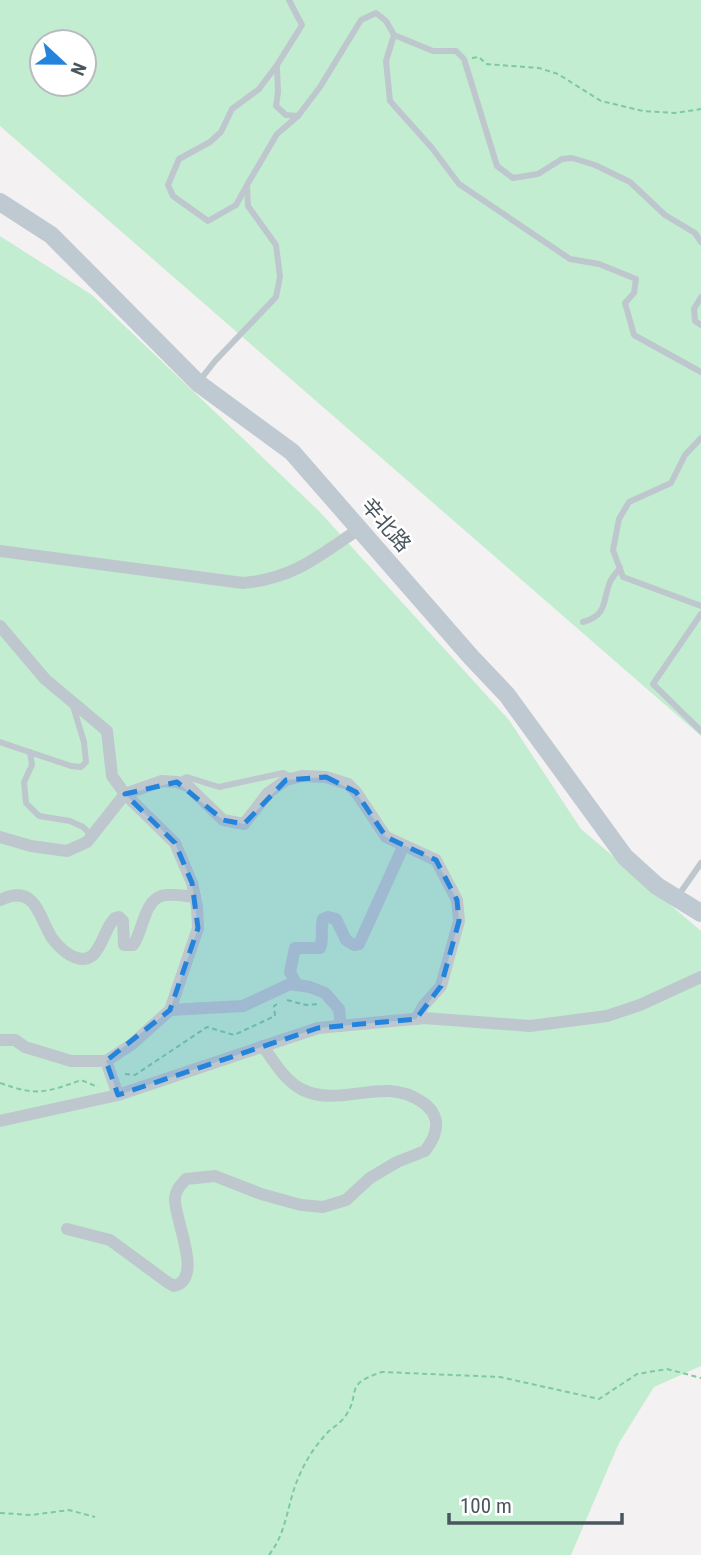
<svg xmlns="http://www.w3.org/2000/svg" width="701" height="1555" viewBox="0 0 701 1555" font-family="'Roboto Condensed','Noto Sans SC',sans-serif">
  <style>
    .green { fill: #c3edd0; fill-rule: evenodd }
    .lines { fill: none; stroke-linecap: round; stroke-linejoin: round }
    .path { stroke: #7dca9d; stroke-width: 2; stroke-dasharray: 5 3.5; stroke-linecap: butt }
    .service { stroke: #bec7cd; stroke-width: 6 }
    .minor { stroke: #bec7cd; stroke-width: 12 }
    .secondary { stroke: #bec9d1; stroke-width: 18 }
    .marked { fill: #2484db; fill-opacity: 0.2; stroke: #2484db; stroke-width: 5; stroke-dasharray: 14 9; stroke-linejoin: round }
    .labels { text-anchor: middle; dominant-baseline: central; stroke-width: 5; stroke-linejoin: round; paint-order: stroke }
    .street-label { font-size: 21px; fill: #4a565e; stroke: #fff }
  </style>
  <rect width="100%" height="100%" fill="#f3f1f1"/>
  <!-- green -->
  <g class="green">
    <path d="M0,0H701V736L0,126ZM42,42H84V84H42Z"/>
    <polygon points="0,236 92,295 319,511 509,720 581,829 701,931 701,1366 654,1387 619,1443 571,1555 0,1555"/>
  </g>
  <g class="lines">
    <!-- path -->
    <g class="path">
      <polyline points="472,58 479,57 486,64 539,68 558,74 601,101 643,111 675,113 701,109"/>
      <polyline points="287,1000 306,1005 319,1004"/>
      <polyline points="125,1074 135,1075 207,1027 234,1035 275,1016 274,1006 277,1004"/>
      <path d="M0,1083C37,1096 45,1093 81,1080L98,1087"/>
      <polyline points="0,1513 31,1515 69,1510 95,1517"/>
      <path d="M269,1555C288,1531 287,1501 300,1474C307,1458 316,1445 327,1433C332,1428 339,1424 344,1418C363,1393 341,1385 382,1372L500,1377L599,1399L637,1374L667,1369L701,1378"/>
    </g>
    <!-- service -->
    <g class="service">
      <polyline points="394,35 386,61 390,101 432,148 459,184 570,259 599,264 636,279 634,293 625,303 634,335 701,372"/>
      <polyline points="277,68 278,92 276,106 286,115 298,116"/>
      <polyline points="246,187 236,205 208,221 173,196 168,185 179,159 210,142 221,132 232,109 259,89 277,65 302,25 289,0"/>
      <polyline points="701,297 694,309 695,321 701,325"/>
      <polyline points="200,380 215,361 276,297 280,277 276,245 248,206 247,185 277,134 298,116 320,87 361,20 376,13 386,21 394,35 433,51 456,51 464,59 497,166 513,178 538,174 562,159 572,158 595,165 630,182 665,215 695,233 701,242"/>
      <polyline points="701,438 685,455 671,483 629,502 619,519 613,550 623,577 701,606"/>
      <polyline points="701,614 653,684 701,731"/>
      <path d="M583,622C608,615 602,602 610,582C612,577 617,572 620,568"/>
      <polyline points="0,742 71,766 81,767 86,762 84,742 73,706"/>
      <polyline points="30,752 32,765 24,782 26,803 39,816 70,821 83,827 92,836"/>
      <polyline points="177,782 187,777 219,787 283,773 290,776"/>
      <polyline points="678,896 701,863"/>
    </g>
    <!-- minor -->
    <g class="minor">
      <path d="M0,551L243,583C293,579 319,556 359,529"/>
      <polyline points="0,626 45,679 107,731 112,776 125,794 175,843 192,883 197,907 198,928 170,1010 131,1045 106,1061 71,1061 25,1047 15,1040 0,1040"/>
      <polyline points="0,837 31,846 67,851 87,842 125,794 162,781 177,782 188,786 223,820 244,824 268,793 286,780 302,776 326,777 348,784 356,792 386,837 436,860 457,900 459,921 441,986 424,1005 416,1019"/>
      <path d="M0,900C36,883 38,916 52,938C60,949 79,967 93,955C103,945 105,928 115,918L119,917L123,921L124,945H133C143,932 143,903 161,896C170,893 185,896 195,897"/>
      <path d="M297,985L290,972L295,948H320C324,938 320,929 323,919L328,917L336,919L346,940L354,945L359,944L403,847"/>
      <polyline points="170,1010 243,1006 290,984 310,987 325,993 339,1009 341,1026"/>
      <polyline points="106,1061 118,1095"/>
      <polyline points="0,1121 118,1095 318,1028 424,1018 530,1026 607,1016 640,1005 701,977"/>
      <path d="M67,1229L110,1240L167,1282L174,1286C205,1279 173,1217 175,1198C176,1189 181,1185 186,1179L215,1176L261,1194L301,1205L323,1207L346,1200L370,1178L397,1162L425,1151C429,1145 434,1139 435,1132C443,1107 410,1092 389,1091C361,1090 330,1103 303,1090C285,1081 274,1062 263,1046"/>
    </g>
    <!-- secondary -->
    <polyline class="secondary" points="0,202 51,235 198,383 292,452 471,657 507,695 625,857 657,886 701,913"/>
  </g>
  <!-- marked area -->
  <path class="marked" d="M326,777L356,792L386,837L436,860L457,900L459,921L441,986L416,1019L318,1028L118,1095L106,1061L170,1010L198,928L192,883L175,843L125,794L177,782L223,820L244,824L286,780Z"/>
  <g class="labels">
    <!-- street labels -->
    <g class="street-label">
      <text transform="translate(386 525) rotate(49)">辛北路</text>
    </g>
  </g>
  <!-- north arrow -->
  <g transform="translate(63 63) rotate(112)"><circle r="33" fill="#ffffff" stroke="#b7bbbf" stroke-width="2"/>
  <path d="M0-5L12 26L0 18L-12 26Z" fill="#2484db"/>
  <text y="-10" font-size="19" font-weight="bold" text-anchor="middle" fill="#4a565e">N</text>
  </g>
  <!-- scale -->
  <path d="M449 1513v10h173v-10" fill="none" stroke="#4a565e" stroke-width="3.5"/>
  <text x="460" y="1513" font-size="21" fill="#4a565e" stroke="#ffffff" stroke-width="5" paint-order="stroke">100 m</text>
</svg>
